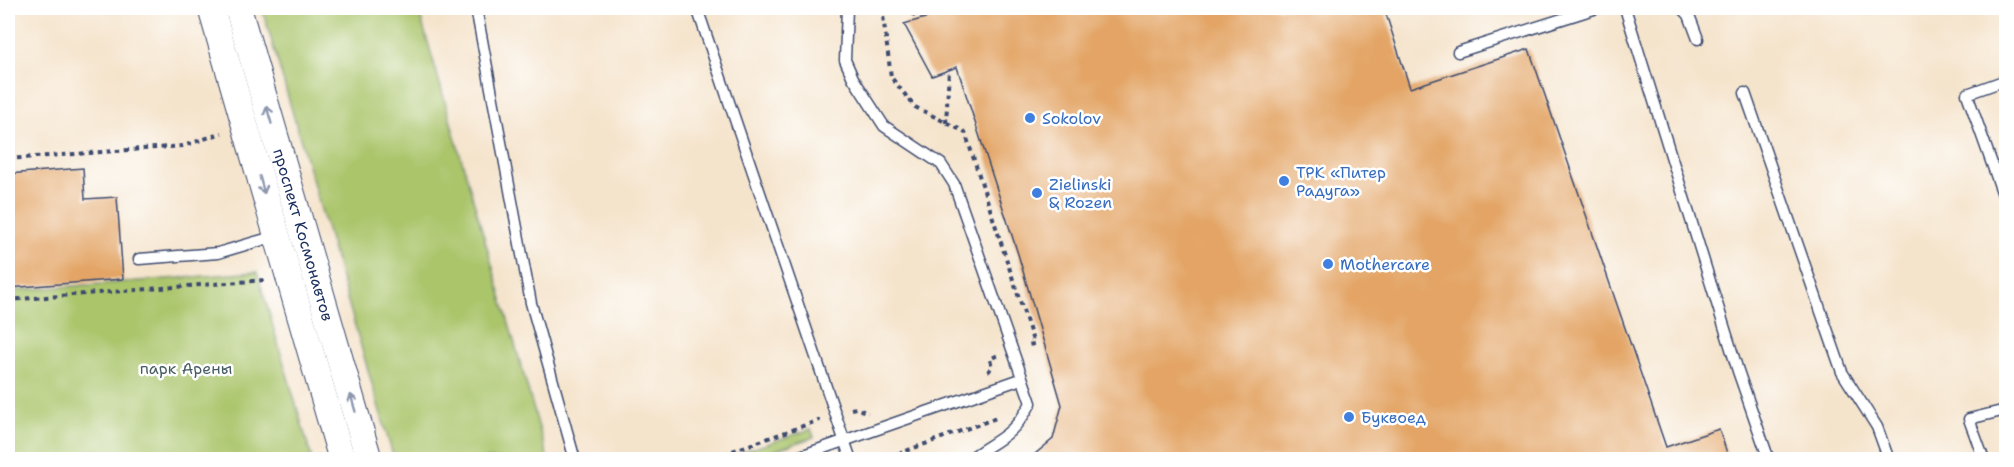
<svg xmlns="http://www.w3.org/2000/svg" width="2014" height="467" viewBox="0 0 2014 467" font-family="'Shantell Sans',sans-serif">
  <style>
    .green { fill: #aac56b; stroke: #627a64; stroke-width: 1.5 }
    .building { fill: #e3a465 }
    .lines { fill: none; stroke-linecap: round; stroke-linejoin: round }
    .service-casing { stroke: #3c4a6e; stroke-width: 13 }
    .tertiary-casing { stroke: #3c4a6e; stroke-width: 28 }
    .path { stroke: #3c4a6e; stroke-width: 4; stroke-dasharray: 4.5 4.5; stroke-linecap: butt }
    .service { stroke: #fff; stroke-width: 10 }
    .tertiary { stroke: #fff; stroke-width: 26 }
    .oneway { stroke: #8d97ae }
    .shop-dot { fill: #3f7fe0; stroke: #fff; stroke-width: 2 }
    .labels { text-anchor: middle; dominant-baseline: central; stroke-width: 5; stroke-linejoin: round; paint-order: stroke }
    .shop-label { font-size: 16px; fill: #366cbe; stroke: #fff; text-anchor: start }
    .street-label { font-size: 16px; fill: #1b2f5e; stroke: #fff }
    .park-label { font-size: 16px; fill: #465c62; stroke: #fff }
  </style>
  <rect width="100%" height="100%" fill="#fff"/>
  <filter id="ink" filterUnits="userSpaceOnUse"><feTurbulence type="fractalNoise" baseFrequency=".0167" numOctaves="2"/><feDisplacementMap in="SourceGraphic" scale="12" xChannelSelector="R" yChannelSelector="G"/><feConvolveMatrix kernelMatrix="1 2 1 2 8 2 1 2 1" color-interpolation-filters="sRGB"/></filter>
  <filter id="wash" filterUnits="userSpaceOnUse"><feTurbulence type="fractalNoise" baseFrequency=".008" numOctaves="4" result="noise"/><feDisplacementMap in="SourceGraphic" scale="24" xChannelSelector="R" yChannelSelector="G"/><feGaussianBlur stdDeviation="1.35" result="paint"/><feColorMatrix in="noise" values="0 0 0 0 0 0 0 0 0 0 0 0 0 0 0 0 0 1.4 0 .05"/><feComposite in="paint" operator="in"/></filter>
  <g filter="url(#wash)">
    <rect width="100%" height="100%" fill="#f5e4cc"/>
    <!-- green -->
    <g class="green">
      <polygon points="262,8 418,8 548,459 394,459"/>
      <polygon points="257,272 312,459 8,459 8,291"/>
      <polygon points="811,429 814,437 748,459 722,459"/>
    </g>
    <g id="blocks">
      <!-- building -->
      <g class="building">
        <polygon points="925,8 1384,8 1410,88 1529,49 1666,447 1719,429 1729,459 1029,459 1053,439 1062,405 1018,254 957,67 932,76 904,24 929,17"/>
        <polygon points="83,168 85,199 117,197 123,279 8,288 8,174"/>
      </g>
    </g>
  </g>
  <g filter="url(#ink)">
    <use href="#blocks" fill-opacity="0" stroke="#3c4a6e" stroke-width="1.5"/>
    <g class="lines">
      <!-- service casing -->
      <g class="service-casing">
        <g id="service">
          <polyline points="476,8 531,303 575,460"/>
          <polyline points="697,8 851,460"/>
          <path d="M847,8L845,60L853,78L884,126L941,164L954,184L1031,403C1012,438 997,439 968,460"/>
          <polyline points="1625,8 1738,371 1769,460"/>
          <polyline points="1682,8 1689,15 1698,39"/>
          <polyline points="1458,52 1597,8"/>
          <polyline points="2006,80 1967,94 2006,203"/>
          <polyline points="1745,93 1842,372 1877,427 1889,460"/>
          <polyline points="139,259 218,253 276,236"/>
          <polyline points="789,460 1021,379"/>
          <polyline points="1984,460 1969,419 2006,410"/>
        </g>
      </g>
      <!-- tertiary casing -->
      <g class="tertiary-casing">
        <g id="tertiary">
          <polyline points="211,8 342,460"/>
          <path id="s1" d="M238,8L369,460"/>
        </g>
      </g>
      <!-- path -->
      <g class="path">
        <polyline points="882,8 891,77 915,107 965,132 1034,344 1028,345"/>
        <polyline points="905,8 920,19"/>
        <polyline points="946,123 949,70"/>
        <polyline points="8,159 183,146 222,133"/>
        <polyline points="8,300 265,280"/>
        <polyline points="988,372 992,367 990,359 998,355"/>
        <polyline points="851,409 856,408 868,413"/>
        <polyline points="707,460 820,420"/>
        <polyline points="881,460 999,417"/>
      </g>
      <!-- service -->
      <use href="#service" class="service"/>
      <!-- tertiary -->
      <use href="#tertiary" class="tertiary"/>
    </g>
    <!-- one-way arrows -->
    <defs><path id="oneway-shaft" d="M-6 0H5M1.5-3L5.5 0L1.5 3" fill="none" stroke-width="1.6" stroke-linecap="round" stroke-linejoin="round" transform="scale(1.5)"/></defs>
    <g class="oneway">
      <use href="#oneway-shaft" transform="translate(269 115) rotate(-106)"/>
      <use href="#oneway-shaft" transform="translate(262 185) rotate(74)"/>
      <use href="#oneway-shaft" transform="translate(353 403) rotate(-106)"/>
    </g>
  </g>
  <!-- markers -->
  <g class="shop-dot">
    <circle cx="1030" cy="118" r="6"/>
    <circle cx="1284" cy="181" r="6"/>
    <circle cx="1037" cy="193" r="6"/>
    <circle cx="1328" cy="264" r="6"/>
    <circle cx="1349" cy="417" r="6"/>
  </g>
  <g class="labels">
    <!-- shop labels -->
    <g class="shop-label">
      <text x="1042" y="118">Sokolov</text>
      <text x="1296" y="172">ТРК «Питер<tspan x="1296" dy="18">Радуга»</tspan></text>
      <text x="1049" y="184">Zielinski<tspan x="1049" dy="18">&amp; Rozen</tspan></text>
      <text x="1340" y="264">Mothercare</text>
      <text x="1361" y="417">Буквоед</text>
    </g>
    <!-- street labels -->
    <g class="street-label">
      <text stroke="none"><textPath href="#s1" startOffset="236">проспект Космонавтов</textPath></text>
    </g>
    <!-- park labels -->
    <g class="park-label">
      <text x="186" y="368">парк Арены</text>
    </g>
  </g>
  <!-- margin -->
  <rect width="2014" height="467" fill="none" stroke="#fff" stroke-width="30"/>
</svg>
